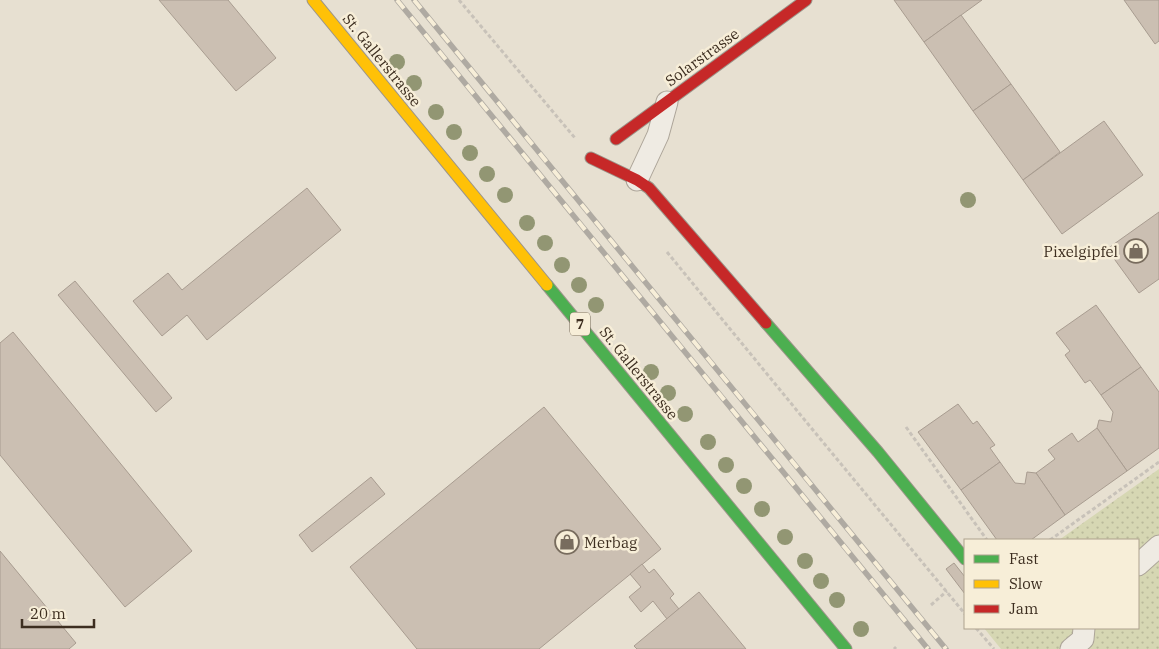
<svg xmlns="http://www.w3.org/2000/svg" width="1159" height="649" viewBox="0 0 1159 649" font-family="'IBM Plex Serif',serif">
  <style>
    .grass { fill: url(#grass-dots) }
    .building { fill: #cbbfb2; stroke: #a89c90 }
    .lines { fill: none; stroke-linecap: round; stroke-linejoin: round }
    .street-casing { stroke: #ada599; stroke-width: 23 }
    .fast-casing { stroke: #9c958a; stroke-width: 13 }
    .slow-casing { stroke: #9c958a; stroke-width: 13 }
    .jam-casing { stroke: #9c958a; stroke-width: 13 }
    .path { stroke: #c8c2b9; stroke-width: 3; stroke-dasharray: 4 2.5; stroke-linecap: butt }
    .street { stroke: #efebe3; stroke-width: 21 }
    .fast { stroke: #4caf50; stroke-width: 11 }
    .slow { stroke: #ffc107; stroke-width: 11 }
    .jam { stroke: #c62828; stroke-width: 11 }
    .rail-casing { stroke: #afaaa2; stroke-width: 5.5 }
    .rail { stroke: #f7eed8; stroke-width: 4; stroke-dasharray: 11; stroke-linecap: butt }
    .tree { fill: #929673 }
    .labels { text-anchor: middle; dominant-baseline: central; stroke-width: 5; stroke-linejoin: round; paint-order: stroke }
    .shield { fill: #f7eed8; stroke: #756857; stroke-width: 1 }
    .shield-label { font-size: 14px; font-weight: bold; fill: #3d2e20 }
    .street-label { font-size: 15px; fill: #3d2e20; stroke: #f7eed8 }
    .poi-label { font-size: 15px; fill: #3d2e20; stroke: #f7eed8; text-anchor: end }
  </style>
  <defs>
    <pattern id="grass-dots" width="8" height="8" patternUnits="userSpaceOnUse" patternTransform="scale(1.25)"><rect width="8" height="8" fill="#d6d7b3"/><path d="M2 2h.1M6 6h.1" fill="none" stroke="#b9b99a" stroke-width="1.8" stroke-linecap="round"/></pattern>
  </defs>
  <rect width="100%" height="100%" fill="#e7e0d1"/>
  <!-- grass -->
  <polygon class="grass" points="1159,469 1159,649 1001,649 984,628 1138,628 1138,540 1059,540"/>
  <!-- building -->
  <g class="building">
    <polygon points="159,0 228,0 276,58 236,91"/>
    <polygon points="894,0 982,0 924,42"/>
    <polygon points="1124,0 1159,0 1159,41 1155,44"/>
    <polygon points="961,15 1011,84 973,111 924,42"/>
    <polygon points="1011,84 1060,152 1023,180 973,111"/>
    <polygon points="1104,121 1143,175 1062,234 1023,180"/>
    <polygon points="307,188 341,230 207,340 187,315 162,336 133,301 168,273 182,290"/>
    <polygon points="1159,212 1159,279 1139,293 1107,249"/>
    <polygon points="75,281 172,398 156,412 58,295"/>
    <polygon points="1096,305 1141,367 1101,395 1090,380 1085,383 1065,355 1070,351 1056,333"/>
    <polygon points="13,332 192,551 125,607 0,455 0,343"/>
    <polygon points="1141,367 1159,392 1159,448 1127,471 1097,428 1099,420 1111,422 1113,412 1101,395"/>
    <polygon points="958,404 973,424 977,421 995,445 990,448 1000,462 961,490 918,432"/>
    <polygon points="544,407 661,549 539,649 417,649 350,567"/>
    <polygon points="1097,428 1127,471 1065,515 1036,473 1055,459 1048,450 1072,433 1078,442"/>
    <polygon points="1000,462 1015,483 1025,484 1027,472 1036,473 1065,515 1031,540 997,540 961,490"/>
    <polygon points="371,477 385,494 312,552 299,535"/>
    <polygon points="0,551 76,643 69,649 0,649"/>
    <polygon points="954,563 965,577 965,594 946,569"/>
    <polygon points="642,564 649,573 654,569 674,594 670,598 679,609 667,619 653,601 641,612 629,597 641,587 630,574"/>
    <polygon points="699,592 746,649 637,649 634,646"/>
  </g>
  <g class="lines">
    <!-- street casing -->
    <g class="street-casing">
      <g id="street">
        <polyline points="637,180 658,135 667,102"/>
        <polyline points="1138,565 1159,546"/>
        <polyline points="1071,649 1083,639 1084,628"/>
      </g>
    </g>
    <!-- fast casing -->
    <g class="fast-casing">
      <g id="fast">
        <polyline points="547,285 846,649"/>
        <polyline points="766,323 878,452 965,559"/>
      </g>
    </g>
    <!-- slow casing -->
    <g class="slow-casing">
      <polyline id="slow" points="313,0 547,285"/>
    </g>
    <!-- jam casing -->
    <g class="jam-casing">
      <g id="jam">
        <polyline points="616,139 806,0"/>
        <polyline points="591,158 637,180 649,188 766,323"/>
      </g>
    </g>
    <!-- path -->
    <g class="path">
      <polyline points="459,0 575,138"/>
      <polyline points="667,252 808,424 965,614"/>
      <polyline points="906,427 987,540"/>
      <polyline points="1050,540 1159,462"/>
      <polyline points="931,605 947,591"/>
      <polyline points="976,628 994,649"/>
      <polyline points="894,647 896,649"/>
    </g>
    <!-- street -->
    <use href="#street" class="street"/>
    <!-- fast -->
    <use href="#fast" class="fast"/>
    <!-- slow -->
    <use href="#slow" class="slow"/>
    <!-- jam -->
    <use href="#jam" class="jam"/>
    <!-- rail casing -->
    <g class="rail-casing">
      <g id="rail">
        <polyline points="397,0 928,649"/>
        <polyline points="414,0 946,649"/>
      </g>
    </g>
    <!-- rail -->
    <use href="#rail" class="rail"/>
  </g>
  <!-- trees -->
  <g class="tree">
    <circle cx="397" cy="62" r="8"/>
    <circle cx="414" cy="83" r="8"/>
    <circle cx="436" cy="112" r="8"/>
    <circle cx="454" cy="132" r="8"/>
    <circle cx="470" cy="153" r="8"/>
    <circle cx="487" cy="174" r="8"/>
    <circle cx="505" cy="195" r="8"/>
    <circle cx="968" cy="200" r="8"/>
    <circle cx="527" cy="223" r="8"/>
    <circle cx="545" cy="243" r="8"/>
    <circle cx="562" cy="265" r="8"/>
    <circle cx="579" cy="285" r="8"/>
    <circle cx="596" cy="305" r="8"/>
    <circle cx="651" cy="372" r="8"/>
    <circle cx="668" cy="393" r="8"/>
    <circle cx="685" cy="414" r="8"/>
    <circle cx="708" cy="442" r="8"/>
    <circle cx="726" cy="465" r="8"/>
    <circle cx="744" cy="486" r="8"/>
    <circle cx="762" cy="509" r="8"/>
    <circle cx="785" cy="537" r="8"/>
    <circle cx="805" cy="561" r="8"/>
    <circle cx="821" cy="581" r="8"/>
    <circle cx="837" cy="600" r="8"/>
    <circle cx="861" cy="629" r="8"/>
  </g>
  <!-- icons -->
  <defs>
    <g id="shop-ring" transform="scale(1.25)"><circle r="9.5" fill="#f7eed8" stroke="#786c5e" stroke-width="1.5"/><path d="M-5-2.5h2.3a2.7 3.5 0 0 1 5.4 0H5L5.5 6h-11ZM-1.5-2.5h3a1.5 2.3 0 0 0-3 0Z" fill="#786c5e"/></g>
  </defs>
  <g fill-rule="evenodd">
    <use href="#shop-ring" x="1136" y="251"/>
    <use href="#shop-ring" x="567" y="542"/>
  </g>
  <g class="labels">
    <!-- shield labels -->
    <rect class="shield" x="570" y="312.5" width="20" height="23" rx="4"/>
    <g class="shield-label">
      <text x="580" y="324">7</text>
    </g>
    <!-- street labels -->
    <g class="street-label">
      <text transform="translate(702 57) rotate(-36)">Solarstrasse</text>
      <text transform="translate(382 60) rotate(51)">St. Gallerstrasse</text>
      <text transform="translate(639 373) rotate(51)">St. Gallerstrasse</text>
    </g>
    <!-- poi labels -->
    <g class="poi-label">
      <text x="1118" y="251">Pixelgipfel</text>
      <text x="584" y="542" text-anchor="start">Merbag</text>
    </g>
  </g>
  <!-- legend -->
  <rect x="964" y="539" width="175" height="90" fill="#f7eed8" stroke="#ada18e"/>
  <rect x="974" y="555" width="25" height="8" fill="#4caf50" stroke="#ada18e"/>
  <text x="1009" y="564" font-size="15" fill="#3d2e20">Fast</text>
  <rect x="974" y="580" width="25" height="8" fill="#ffc107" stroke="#ada18e"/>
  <text x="1009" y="589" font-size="15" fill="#3d2e20">Slow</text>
  <rect x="974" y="605" width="25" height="8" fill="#c62828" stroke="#ada18e"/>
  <text x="1009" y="614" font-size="15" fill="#3d2e20">Jam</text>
  <!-- scale -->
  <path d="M22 619v8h72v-8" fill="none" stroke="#3d2e20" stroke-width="2.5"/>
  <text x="30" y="619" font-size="15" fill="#3d2e20" stroke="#f7eed8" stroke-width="4" paint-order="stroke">20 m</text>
</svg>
